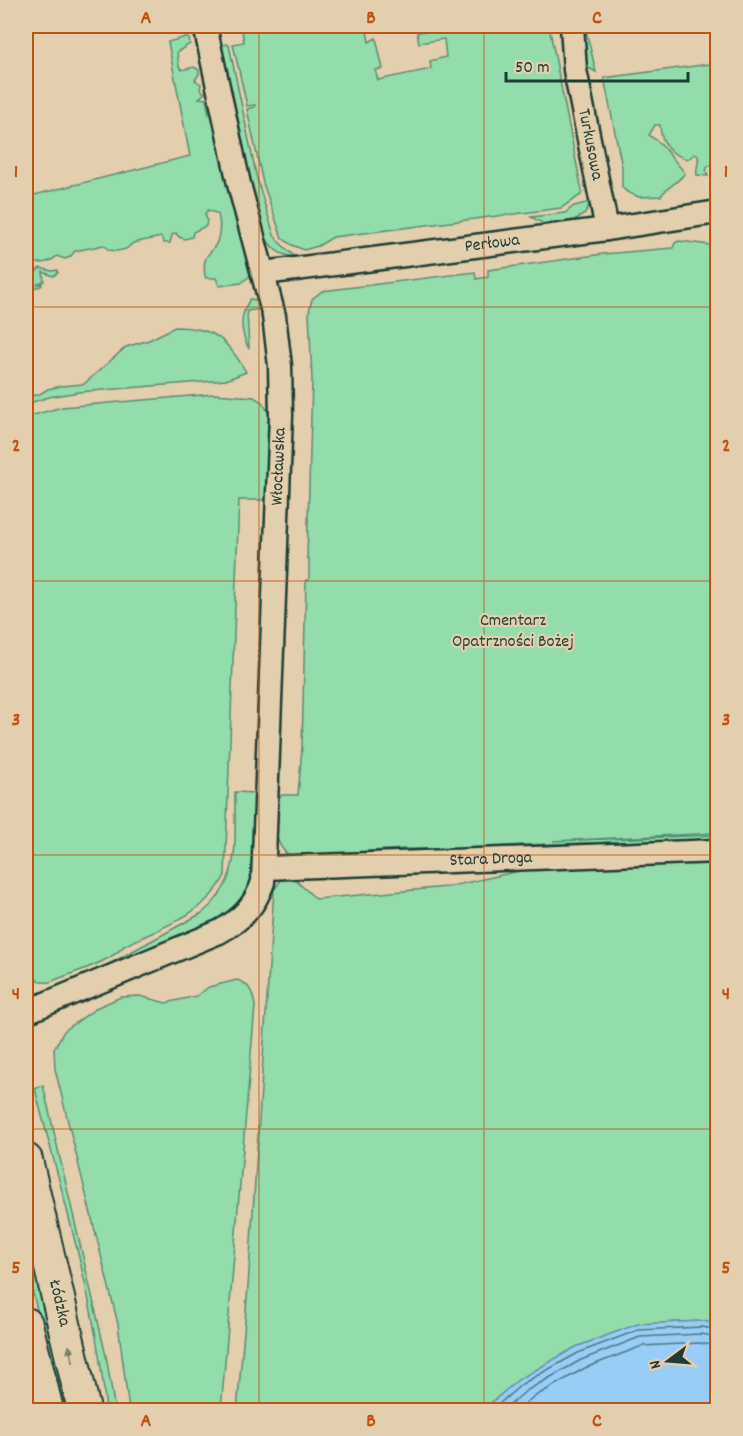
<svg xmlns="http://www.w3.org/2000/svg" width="743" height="1436" viewBox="0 0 743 1436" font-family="Dekko,sans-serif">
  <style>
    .green { fill: #93dcac; stroke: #598c70; stroke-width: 1.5 }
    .water { fill: #98cdf6; stroke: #6893a8; stroke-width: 1.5 }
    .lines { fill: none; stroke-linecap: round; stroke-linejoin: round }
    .shore { stroke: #4f7782; stroke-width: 1.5 }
    .street-casing { stroke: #1f3d34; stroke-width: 27 }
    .secondary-casing { stroke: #1f3d34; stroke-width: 36 }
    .street { stroke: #e3cead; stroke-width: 22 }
    .secondary { stroke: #e3cead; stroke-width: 32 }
    .oneway { fill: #777e6a }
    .grid { fill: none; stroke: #c05314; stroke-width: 1.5; stroke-opacity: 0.55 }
    .labels { text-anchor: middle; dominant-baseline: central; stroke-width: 4.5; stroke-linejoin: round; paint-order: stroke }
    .street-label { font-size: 18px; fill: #1f3d34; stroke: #e3cead }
    .park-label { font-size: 18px; fill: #25453a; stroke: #e3cead }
    .neatline { fill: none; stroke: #c05314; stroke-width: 2 }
    .grid-label { font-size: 20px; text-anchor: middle; font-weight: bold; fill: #c05314 }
  </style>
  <rect width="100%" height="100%" fill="#e3cead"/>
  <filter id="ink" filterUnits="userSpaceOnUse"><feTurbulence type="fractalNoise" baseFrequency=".0167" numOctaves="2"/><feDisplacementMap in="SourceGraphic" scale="12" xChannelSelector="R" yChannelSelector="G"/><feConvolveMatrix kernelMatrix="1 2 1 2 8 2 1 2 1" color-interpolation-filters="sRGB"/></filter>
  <g filter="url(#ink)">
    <!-- green -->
    <g class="green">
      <polygon points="241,26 366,26 369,42 376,38 383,69 375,70 378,80 431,69 430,61 446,57 444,39 419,43 417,32 428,31 433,26 549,26 582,191 581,195 561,208 333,237 318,246 304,250 292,245 282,238 263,183 247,109 255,107 255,105 247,106 233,44 244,42"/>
      <polygon points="583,26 585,26 596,72 585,66"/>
      <path d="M186,37L189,39L190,44L177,52L179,66L182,70L194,67L199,70V74L195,80L201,84L200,89L205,93L199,98L206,99L209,115L207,100L209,97L238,225L250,263V276L241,283L219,286L216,278H206L205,276C201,251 213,256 218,239C220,231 220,221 218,214L208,210L205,214L207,220L206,226L193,232L192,237L185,239L179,237L176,233L172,235L170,243H164L161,237L133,243L126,249L117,251L109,250L104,245L75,251L70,257L65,259L57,256C46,266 38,262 26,263V197L190,156L168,42Z"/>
      <path d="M225,44L229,45L257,179L274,235L279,242L295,257C280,255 273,250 265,237L246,164L220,49Z"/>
      <path d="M717,63V166L716,164L708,166L706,171L708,176L697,175C695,168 700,163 698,156L695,154L688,159C670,155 661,143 660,125H655L649,135L660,143L685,173C679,182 664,189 661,196L639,197L627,192L622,187V167L604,78Z"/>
      <polygon points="590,202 585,214 574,220 546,225 531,217 565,213 574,206"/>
      <path d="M679,241L718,246L717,833L553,841L717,835V839L522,845L470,849H403L290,856C270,843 277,819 278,798L282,795H298L302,748L306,580H309V558H307L312,380L309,312L312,299L322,291L475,272L476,279L488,277V270L603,254L673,248L675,243Z"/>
      <polygon points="40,268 52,271 57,270 58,273 53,276 43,272 44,281 37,284 42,284 41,286 33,288 29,284 26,284 26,272 35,273"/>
      <path d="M250,299L257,300L261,309L247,311L249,349C240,331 239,316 250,299Z"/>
      <path d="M175,327C214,327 227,339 246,372L226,380L79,392L49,397L26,404V396L38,395L48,389L61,386L84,384L126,347L149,340Z"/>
      <path d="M214,394L254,397L262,402L268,411L270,424L266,500H239L225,875C207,914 159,928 124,946C110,963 70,973 50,982C31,984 29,968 26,953V417L62,407Z"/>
      <path d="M235,792L256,793L254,875L249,889L241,901L219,918L100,969L202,913C243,880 234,839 235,792Z"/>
      <polygon points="717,860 717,1324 703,1321 638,1324 576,1347 518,1380 483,1410 237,1410 248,1287 274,890 281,880 291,876 316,899 447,887 551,864"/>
      <path d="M237,980C250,984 253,993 255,1006L221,1410H129L118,1324L55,1069L54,1049L64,1031L98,1007L121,997L140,996L166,1003L196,996L209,987Z"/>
      <path d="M43,1085L106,1356L115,1410H106C96,1301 62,1195 35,1089Z"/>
      <polygon points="26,1220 72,1410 61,1410 26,1264"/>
    </g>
    <!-- water -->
    <polygon class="water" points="703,1321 717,1324 717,1410 483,1410 518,1380 576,1347 638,1324"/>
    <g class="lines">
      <!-- shore -->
      <g class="shore">
        <polyline points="492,1410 522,1384 578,1353 638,1330 702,1327 718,1330"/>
        <polyline points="504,1410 526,1391 581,1360 640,1337 701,1334 718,1337"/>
        <polyline points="517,1410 532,1398 585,1368 642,1346 700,1343 718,1346"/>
      </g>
      <!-- street casing -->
      <g class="street-casing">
        <g id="street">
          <path id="s1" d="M572,26L575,70L607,229"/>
          <path id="s2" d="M264,273L607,229L718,212"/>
          <path id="s3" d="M265,868L718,851"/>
          <path id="s4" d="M26,1012L219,932C241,920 255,906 263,882L281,415L280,366L274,316L239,184L205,26"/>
        </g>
      </g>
      <!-- secondary casing -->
      <g class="secondary-casing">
        <g id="secondary">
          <path id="s5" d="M26,1160L84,1410"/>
          <polyline points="26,1324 47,1410"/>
        </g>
      </g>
      <!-- street -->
      <use href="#street" class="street"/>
      <!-- secondary -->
      <use href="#secondary" class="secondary"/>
    </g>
    <!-- one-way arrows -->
    <defs><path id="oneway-solid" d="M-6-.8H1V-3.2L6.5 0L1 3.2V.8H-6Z" transform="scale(1.5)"/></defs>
    <use class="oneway" href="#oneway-solid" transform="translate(71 1354) rotate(-103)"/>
  </g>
  <!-- grid -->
  <path class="grid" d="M259,26V1410M484,26V1410M26,307H718M26,581H718M26,855H718M26,1129H718"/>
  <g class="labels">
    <!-- street labels -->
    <g class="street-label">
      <text stroke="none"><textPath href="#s1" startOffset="120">Turkusowa</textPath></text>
      <text stroke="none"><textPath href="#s2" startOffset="230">Perłowa</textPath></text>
      <text stroke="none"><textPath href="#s4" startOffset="693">Włocławska</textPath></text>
      <text stroke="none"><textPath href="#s3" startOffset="226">Stara Droga</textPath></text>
      <text stroke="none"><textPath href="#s5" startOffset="147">Łódzka</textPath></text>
    </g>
    <!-- park labels -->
    <g class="park-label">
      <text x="513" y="621">Cmentarz<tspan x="513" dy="21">Opatrzności Bożej</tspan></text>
    </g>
  </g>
  <!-- margin -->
  <rect width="743" height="1436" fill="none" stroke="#e3cead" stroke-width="66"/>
  <!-- north arrow -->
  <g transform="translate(668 1361) rotate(254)" stroke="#e3cead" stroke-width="4.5" paint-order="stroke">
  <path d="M0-4.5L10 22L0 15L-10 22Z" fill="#1f3d34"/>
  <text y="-9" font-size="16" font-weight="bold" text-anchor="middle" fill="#1f3d34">N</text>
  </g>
  <!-- scale -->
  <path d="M506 72v9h182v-9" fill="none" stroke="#1f3d34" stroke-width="3"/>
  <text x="515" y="72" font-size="18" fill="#1f3d34" stroke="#e3cead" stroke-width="4.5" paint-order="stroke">50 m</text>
  <rect x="33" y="33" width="677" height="1370" class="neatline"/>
  <g class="grid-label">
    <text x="146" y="23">A</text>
    <text x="371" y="23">B</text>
    <text x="597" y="23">C</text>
    <text x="16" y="177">1</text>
    <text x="726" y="177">1</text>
    <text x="16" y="451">2</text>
    <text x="726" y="451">2</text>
    <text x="16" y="725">3</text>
    <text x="726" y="725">3</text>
    <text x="16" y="999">4</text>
    <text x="726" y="999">4</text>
    <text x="16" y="1273">5</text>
    <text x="726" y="1273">5</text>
    <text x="146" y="1426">A</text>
    <text x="371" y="1426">B</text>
    <text x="597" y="1426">C</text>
  </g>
</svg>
